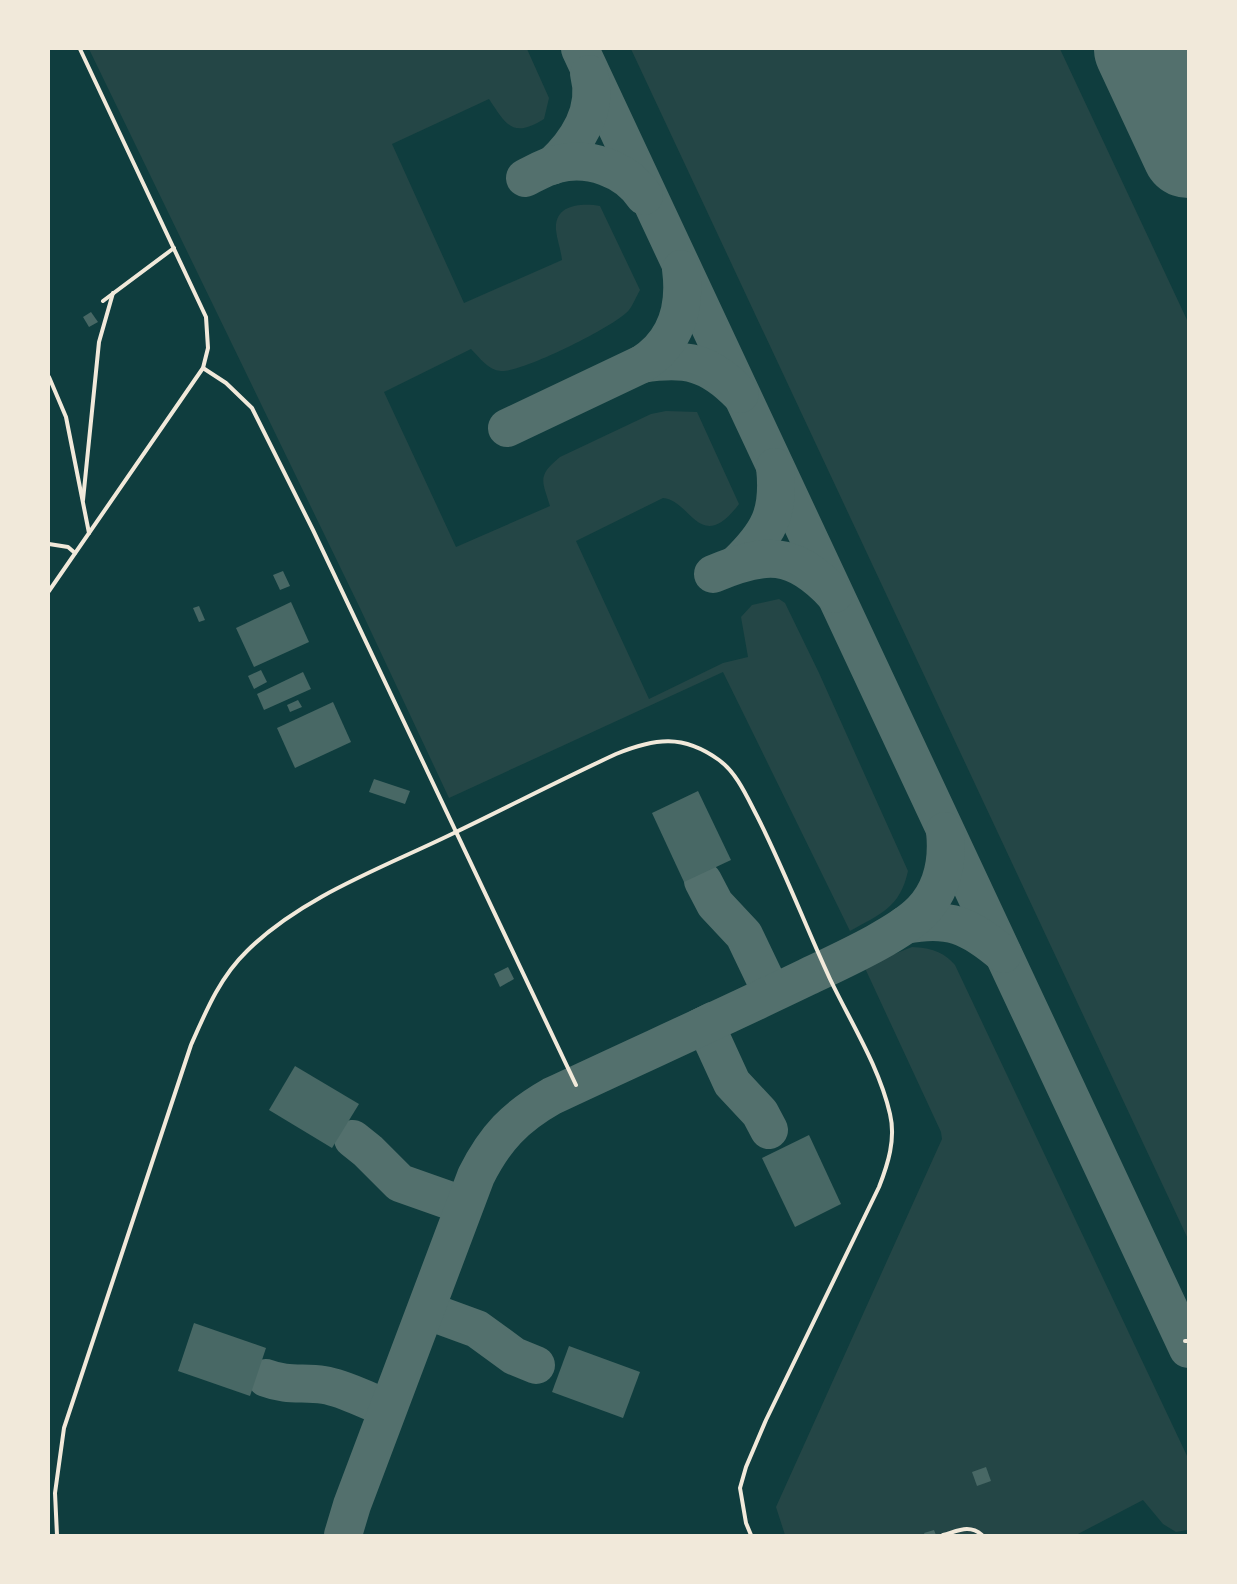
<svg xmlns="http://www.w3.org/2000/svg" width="1237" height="1584" viewBox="0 0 1237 1584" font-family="Barlow,sans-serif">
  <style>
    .green { fill: #244646 }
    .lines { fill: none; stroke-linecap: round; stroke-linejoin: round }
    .taxiway { stroke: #53706d; stroke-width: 38 }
    .runway { stroke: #53706d; stroke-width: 92 }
    .building { fill: #486865 }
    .service { stroke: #f1e9da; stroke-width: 4 }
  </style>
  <rect width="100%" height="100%" fill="#0f3d3e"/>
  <!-- green -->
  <g class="green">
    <path d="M89,49H527L549,98L544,119C512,139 506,124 489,99L392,144L464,303L562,260C561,250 557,240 556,230C554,204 582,203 600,206L640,290C636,297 633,305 629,310C616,326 521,373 501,371C488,370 480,358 471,349L384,392L456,547L550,506C542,480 537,476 560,457L651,414L666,411L697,412L739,504C700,556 691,500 663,498L576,541L649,699L723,663L748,657L741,617L752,605L779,599L785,603L819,673L908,871C900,908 880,914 850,931L723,672L449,798L359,606Z"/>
    <polygon points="631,49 1060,49 1188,322 1188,1239"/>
    <path d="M912,947C930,948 943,951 955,965L1188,1458L1187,1530L1176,1532L1163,1524L1143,1500L1076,1535H785L776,1507L942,1139L941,1132L864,966Z"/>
  </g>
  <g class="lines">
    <!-- taxiway -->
    <g class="taxiway">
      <polyline points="580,49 1188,1349"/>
      <path d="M552,166C577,143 599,110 589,74"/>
      <path d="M525,178C535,173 547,166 557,164C589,156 626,169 644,196"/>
      <path d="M642,364C686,357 709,362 740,394"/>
      <path d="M507,428L642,364C677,342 686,307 681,269"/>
      <path d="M737,564C769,533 780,513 775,467"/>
      <path d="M713,574C765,552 793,550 834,594"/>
      <polyline points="703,881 715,904 744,935 766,981"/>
      <path d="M905,925C949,916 970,926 1003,954"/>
      <polyline points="705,1032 699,1028 713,1021 710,1035 732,1083 760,1113 769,1130"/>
      <polyline points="353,1139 368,1151 400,1183 451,1201"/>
      <polyline points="436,1314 477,1329 514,1356 536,1365"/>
      <path d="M266,1378C287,1386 302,1382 324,1385C343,1388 361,1398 379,1405"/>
      <path d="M343,1535L352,1505L476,1176C495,1138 515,1117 552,1096C637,1056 722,1018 807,977C838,962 899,935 922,911C943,889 948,860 945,831"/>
    </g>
    <!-- runway -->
    <polyline class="runway" points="1140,49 1188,152"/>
  </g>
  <!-- building -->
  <g class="building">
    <polygon points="91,312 98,322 89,327 83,317"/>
    <polygon points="283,571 290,586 280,590 273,575"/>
    <polygon points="291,602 309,642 254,667 236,628"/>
    <polygon points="199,606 205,620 199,622 193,608"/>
    <polygon points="261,670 267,682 254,689 248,676"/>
    <polygon points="303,672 311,689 264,710 257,694"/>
    <polygon points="298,700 302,707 290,712 287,705"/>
    <polygon points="333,702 351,742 295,768 277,728"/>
    <polygon points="374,779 410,791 405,804 369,792"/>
    <polygon points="698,791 731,860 684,882 652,813"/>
    <polygon points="508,967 514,979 500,987 494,974"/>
    <polygon points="295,1066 359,1104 332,1148 269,1110"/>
    <polygon points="809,1135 841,1204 795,1227 762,1158"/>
    <polygon points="194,1323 266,1348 250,1396 178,1371"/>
    <polygon points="569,1346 640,1372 623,1418 552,1392"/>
    <polygon points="986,1467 991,1481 977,1486 972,1472"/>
    <polygon points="934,1530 936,1535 925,1535 924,1533"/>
  </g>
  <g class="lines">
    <!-- service -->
    <g class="service">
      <polyline points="103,301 174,248"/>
      <polyline points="203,368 226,383 252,408 313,530 576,1085"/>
      <polyline points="49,377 66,417 89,533"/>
      <polyline points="83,500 99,342 113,293"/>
      <polyline points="49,544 68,547 75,553"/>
      <polyline points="49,591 203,368 208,348 206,317 80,49"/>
      <polyline points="1185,1341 1188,1341"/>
      <path d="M57,1535L55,1493L64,1428L191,1045C206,1011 220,977 247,951C302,896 387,866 456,832C510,806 562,779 616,754C655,738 683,734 719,760C737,773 747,797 757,816C784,869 805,925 830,979C851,1023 879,1066 890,1114C896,1139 888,1164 879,1187L766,1420L746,1467L740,1488L746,1523L751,1535"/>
      <path d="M943,1535C958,1531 969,1524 982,1535"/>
    </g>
  </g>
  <!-- border -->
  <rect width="1237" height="1584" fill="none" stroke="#f1e9da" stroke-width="100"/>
</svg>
